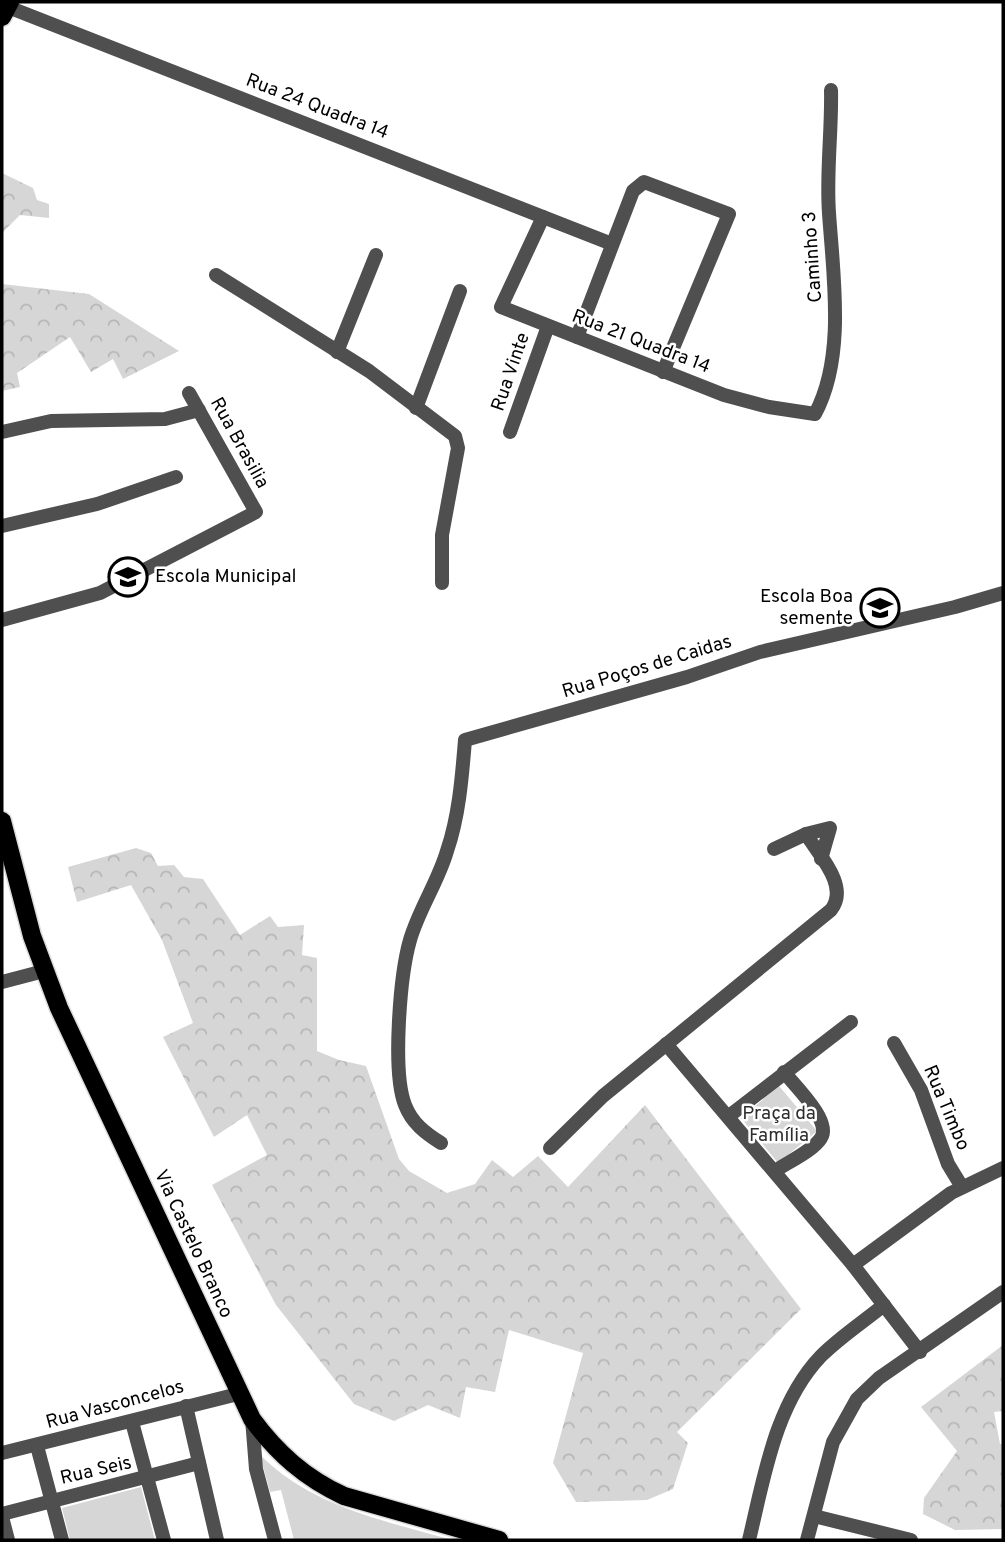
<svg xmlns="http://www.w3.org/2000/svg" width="1005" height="1542" viewBox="0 0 1005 1542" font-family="Overpass,sans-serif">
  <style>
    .forest { fill: url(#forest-crowns) }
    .park { fill: #d6d6d6 }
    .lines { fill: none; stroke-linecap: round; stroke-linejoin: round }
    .major-casing { stroke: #dbdbdb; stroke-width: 21 }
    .minor { stroke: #4f4f4f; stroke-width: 14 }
    .major { stroke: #000; stroke-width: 18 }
    .labels { text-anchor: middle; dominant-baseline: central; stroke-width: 5; stroke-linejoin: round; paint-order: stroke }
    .street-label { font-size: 19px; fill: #000; stroke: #fff }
    .poi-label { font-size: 19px; fill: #000; stroke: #fff; text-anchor: start }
    .park-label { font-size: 19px; fill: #2d2d2d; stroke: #fff }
  </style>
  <defs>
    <pattern id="forest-crowns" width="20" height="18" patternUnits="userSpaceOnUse" patternTransform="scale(1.75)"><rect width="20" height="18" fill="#d6d6d6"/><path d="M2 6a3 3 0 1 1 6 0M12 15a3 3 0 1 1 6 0" fill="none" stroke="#b6b6b6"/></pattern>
  </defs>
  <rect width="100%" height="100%" fill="#fff"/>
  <!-- forest -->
  <g class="forest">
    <polygon points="2,173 33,188 37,200 49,204 49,218 20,215 2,233"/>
    <polygon points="2,284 89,294 179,351 123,379 113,359 91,372 70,337 17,373 20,387 2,391"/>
    <polygon points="136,848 151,853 158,866 174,865 184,877 203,879 240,935 270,916 278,927 304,925 302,955 317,958 317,1051 339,1060 366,1066 399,1159 409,1171 447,1193 475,1184 492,1160 513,1177 538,1156 568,1187 645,1105 801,1309 677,1432 688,1443 673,1489 647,1500 576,1502 553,1463 583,1353 509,1330 495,1392 466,1387 460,1418 428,1405 394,1421 354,1404 276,1305 212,1185 267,1155 247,1115 214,1137 163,1037 193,1023 162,940 131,885 77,902 68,867"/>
    <polygon points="1003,1345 1003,1411 994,1412 1000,1444 1003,1444 1003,1529 955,1530 923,1514 924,1498 957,1451 921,1407"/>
  </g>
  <!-- park -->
  <g class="park">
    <polygon points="779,1086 817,1131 778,1163 741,1118"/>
    <path d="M260,1455C313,1507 382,1520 452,1540H294L281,1490L270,1492Z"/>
    <polygon points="141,1487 155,1540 70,1540 62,1508"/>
  </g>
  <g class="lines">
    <!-- major casing -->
    <g class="major-casing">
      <g id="major">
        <polyline points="2,17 10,2"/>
        <path d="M2,821L32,936L59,1008L252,1419C277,1453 305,1478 344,1496L499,1540"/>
      </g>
    </g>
    <!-- minor -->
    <g class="minor">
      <polyline points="8,7 612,244"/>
      <path d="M543,217L501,307L724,395L769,407L815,414C846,357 833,274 829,213C826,173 832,131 831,90"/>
      <polyline points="216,275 369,371 455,436 458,448 442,535 442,583"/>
      <polyline points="577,337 633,191 644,182 729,214 663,372"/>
      <polyline points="337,352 376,255"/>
      <polyline points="416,408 460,291"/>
      <polyline points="2,432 51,421 165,419 199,410"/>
      <polyline points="510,432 548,326"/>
      <polyline points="2,526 97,504 176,477"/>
      <polyline points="2,620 100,593 256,512 189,393"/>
      <polyline points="774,849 806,834 830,828 821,859"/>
      <polyline points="2,982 44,971"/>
      <polyline points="894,1043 921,1090 948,1164 962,1187"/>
      <polyline points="666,1044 853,1265 920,1352"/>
      <polyline points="729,1116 851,1022"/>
      <path d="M441,1143C425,1133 412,1123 405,1105C392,1072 400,975 410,940C419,909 438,882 447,851C459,816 462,777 465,740L687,677L760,652L955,607L1003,593"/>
      <path d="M550,1148L603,1096L831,910C850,886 818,854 806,834"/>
      <path d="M775,1171C788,1162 813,1151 821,1138C832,1121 795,1086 784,1072"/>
      <polyline points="853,1265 951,1193 1003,1168"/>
      <polyline points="186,1406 217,1540"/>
      <polyline points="252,1419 256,1469 275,1540"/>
      <polyline points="132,1422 164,1540"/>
      <polyline points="37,1446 62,1540"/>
      <polyline points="2,1453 238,1394"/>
      <polyline points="2,1514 199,1463"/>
      <polyline points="814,1516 911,1540"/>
      <polyline points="2,1517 8,1540"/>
      <path d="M749,1540C764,1478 775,1404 821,1356C840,1337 863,1322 884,1305"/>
      <polyline points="807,1540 833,1442 857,1399 879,1378 1003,1292"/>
    </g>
    <!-- major -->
    <use href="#major" class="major"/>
  </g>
  <!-- icons -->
  <defs>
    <g id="school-ring" transform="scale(2.0125)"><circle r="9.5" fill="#fff" stroke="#000" stroke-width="1.5"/><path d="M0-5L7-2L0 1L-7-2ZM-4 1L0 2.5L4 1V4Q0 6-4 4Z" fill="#000"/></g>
  </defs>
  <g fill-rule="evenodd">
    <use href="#school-ring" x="128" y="577"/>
    <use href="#school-ring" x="880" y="608"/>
  </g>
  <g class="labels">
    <!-- street labels -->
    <g class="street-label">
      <text transform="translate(317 107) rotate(21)">Rua 24 Quadra 14</text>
      <text transform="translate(813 257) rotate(-94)">Caminho 3</text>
      <text transform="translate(641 342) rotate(21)">Rua 21 Quadra 14</text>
      <text transform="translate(511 372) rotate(-71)">Rua Vinte</text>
      <text transform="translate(239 443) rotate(61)">Rua Brasilia</text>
      <text transform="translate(647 667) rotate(-17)">Rua Poços de Caidas</text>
      <text transform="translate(946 1108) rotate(67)">Rua Timbo</text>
      <text transform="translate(193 1244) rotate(65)">Via Castelo Branco</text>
      <text transform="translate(115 1405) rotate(-15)">Rua Vasconcelos</text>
      <text transform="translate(96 1471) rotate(-13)">Rua Seis</text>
    </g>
    <!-- poi labels -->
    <g class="poi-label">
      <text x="155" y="577">Escola Municipal</text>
      <text x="853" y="597" text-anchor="end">Escola Boa<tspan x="853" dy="22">semente</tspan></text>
    </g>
    <!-- park labels -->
    <g class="park-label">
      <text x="779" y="1114">Praça da<tspan x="779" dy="22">Família</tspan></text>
    </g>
  </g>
  <!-- border -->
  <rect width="1005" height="1542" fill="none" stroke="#000000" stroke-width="7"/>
</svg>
